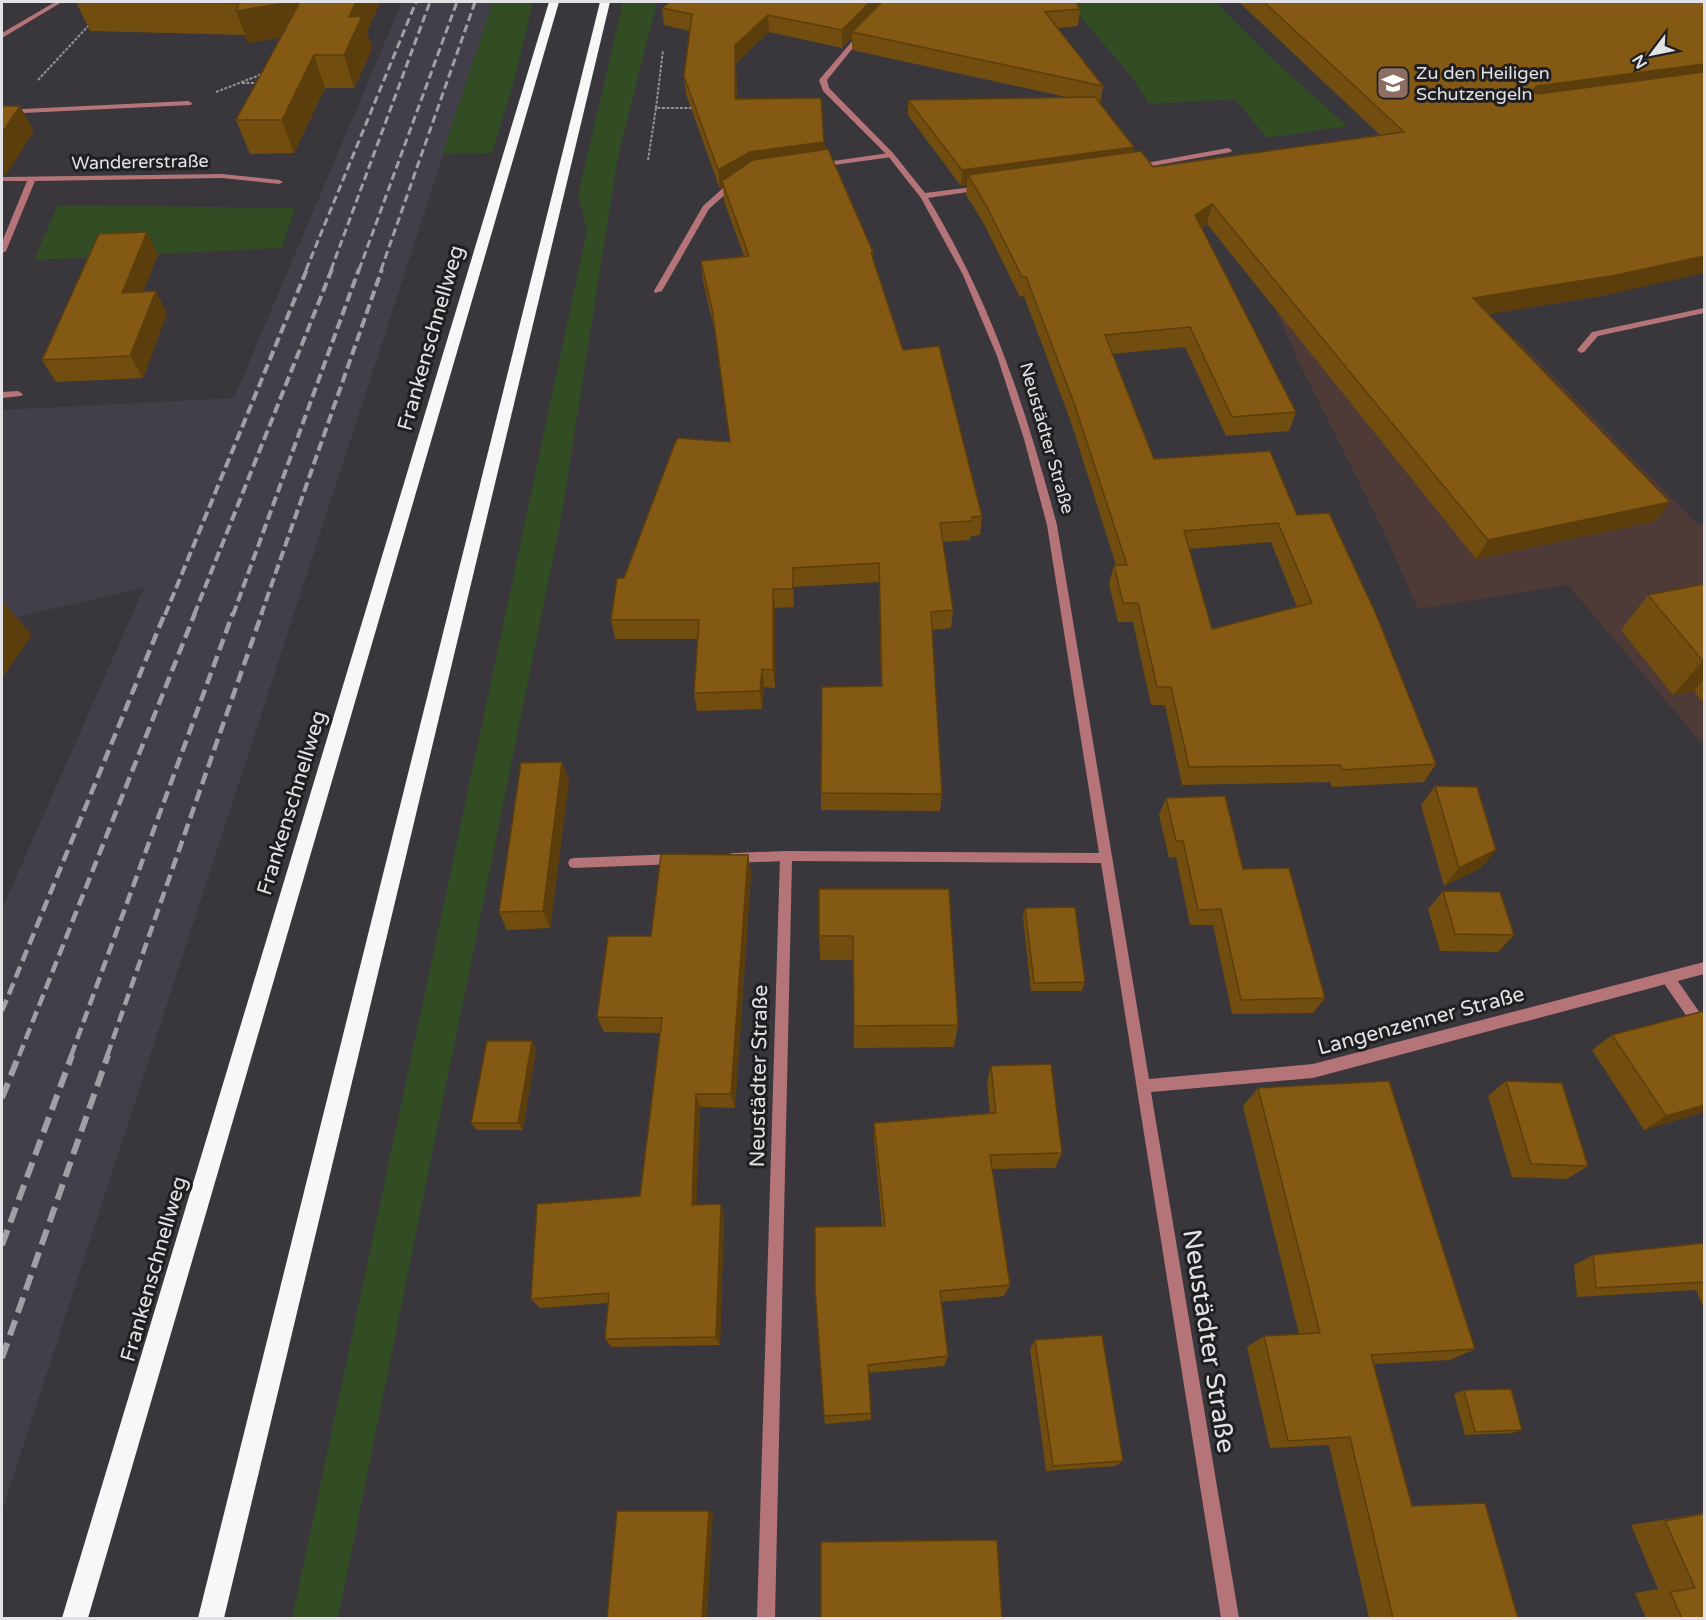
<svg xmlns="http://www.w3.org/2000/svg" width="1706" height="1620" viewBox="0 0 1706 1620" font-family="'Varela Round',sans-serif">
  <style>
    .commercial { fill: #4e3a36 }
    .built { fill: #433f4a }
    .green { fill: #324d23 }
    .lines { fill: none; stroke-linecap: round; stroke-linejoin: round }
    .path { stroke: #959398; stroke-width: 2; stroke-dasharray: 3 1.5; stroke-linecap: butt }
    .lane { fill: #b47478; fill-rule: evenodd }
    .street { fill: #b47478; fill-rule: evenodd }
    .highway { fill: #f7f7f7; fill-rule: evenodd }
    .rail-far3 { stroke: #a19fa4; stroke-width: 3; stroke-dasharray: 8 4; stroke-linecap: butt }
    .rail-far2 { stroke: #a19fa4; stroke-width: 4; stroke-dasharray: 10 4.5; stroke-linecap: butt }
    .rail-far1 { stroke: #a19fa4; stroke-width: 4.5; stroke-dasharray: 12 6; stroke-linecap: butt }
    .rail { stroke: #a19fa4; stroke-width: 6; stroke-dasharray: 16 8; stroke-linecap: butt }
    .wall { fill: #714d10; fill-rule: evenodd }
    .shaded-wall { fill: #5c3e0d }
    .building { fill: #835913; stroke: #5c3e0d; stroke-width: 1.5; fill-rule: evenodd }
    .labels { text-anchor: middle; dominant-baseline: central; stroke-width: 6; stroke-linejoin: round; paint-order: stroke }
    .far-poi-label { font-size: 18px; fill: #e2e1e5; stroke: #1f1f21; text-anchor: start }
    .far-street-label { font-size: 18px; fill: #e2e1e5; stroke: #1f1f21 }
    .street-label { font-size: 21px; fill: #e2e1e5; stroke: #1f1f21 }
    .near-street-label { font-size: 26px; fill: #e2e1e5; stroke: #1f1f21 }
  </style>
  <rect width="100%" height="100%" fill="#39373c"/>
  <!-- commercial -->
  <polygon class="commercial" points="1270,296 1458,321 1518,340 1698,525 1704,524 1704,746 1568,585 1418,609 1383,530 1301,367"/>
  <!-- built -->
  <polygon class="built" points="402,2 493,2 2,1511 2,909 144,588 2,620 2,410 234,398"/>
  <!-- green -->
  <g class="green">
    <polygon points="493,2 533,2 516,74 492,153 442,154"/>
    <polygon points="623,2 657,2 618,156 561,519 338,1618 292,1618 587,230 578,195"/>
    <polygon points="1068,2 1215,2 1270,57 1347,126 1267,138 1235,99 1149,104 1131,76"/>
    <polygon points="58,205 295,208 282,248 34,260"/>
  </g>
  <g class="lines">
    <!-- path -->
    <g class="path">
      <polyline points="38,80 90,24"/>
      <polyline points="242,83 259,83"/>
      <polyline points="216,92 265,73"/>
      <polyline points="656,108 663,50"/>
      <polyline points="648,160 656,108 693,108"/>
    </g>
    <!-- lane -->
    <g class="lane">
      <polygon points="188,101 192,103 191,105 2,114 2,110"/>
      <polygon points="889,153 892,153 892,157 819,167 815,165 819,163"/>
      <polygon points="732,180 739,182 709,209 662,291 655,293 654,291 703,206"/>
      <polygon points="786,851 790,852 792,856 790,860 786,861 733,863 729,862 727,858 729,854 733,853"/>
      <polygon points="676,854 680,855 682,859 680,863 676,864 574,868 570,867 568,863 570,859 574,858"/>
      <polygon points="1668,972 1673,974 1704,1019 1704,1036 1699,1034 1663,982 1661,978 1663,974"/>
    </g>
    <!-- street -->
    <g class="street">
      <polygon points="55,2 62,2 2,38 2,33"/>
      <path d="M860,32L865,33L827,80L829,88L893,153L925,193L981,186L985,188L981,190L928,198C992,304 1025,406 1057,525L1149,1079L1313,1064L1704,962V974L1313,1078L1151,1092L1239,1618H1221L1101,863L792,861L775,1618H757L780,856L782,852L786,851L1099,853L1047,525L1024,439L997,356L963,275L921,198L888,156L823,91L819,80Z"/>
      <polygon points="1228,148 1232,150 1231,152 1135,169 1131,167 1135,165"/>
      <polygon points="222,174 279,180 283,182 279,184 222,178 35,181 6,251 2,253 2,242 27,181 2,181 2,177"/>
      <polygon points="1704,308 1704,313 1598,336 1584,352 1581,353 1577,350 1592,332"/>
      <polygon points="18,391 23,394 21,396 2,398 2,392"/>
    </g>
    <!-- highway -->
    <g class="highway">
      <polygon points="549,2 559,2 88,1618 62,1618"/>
      <polygon points="600,2 610,2 224,1618 198,1618"/>
    </g>
    <!-- rail-far3 -->
    <g class="rail-far3">
      <polyline points="306,270 416,2"/>
      <polyline points="331,270 430,2"/>
      <polyline points="359,270 457,2"/>
      <polyline points="381,270 475,2"/>
    </g>
    <!-- rail-far2 -->
    <g class="rail-far2">
      <polyline points="165,615 307,269"/>
      <polyline points="194,615 332,269"/>
      <polyline points="233,615 359,269"/>
      <polyline points="261,615 382,269"/>
    </g>
    <!-- rail-far1 -->
    <g class="rail-far1">
      <polyline points="2,1011 165,613"/>
      <polyline points="19,1056 195,613"/>
      <polyline points="71,1056 233,613"/>
      <polyline points="107,1056 262,613"/>
    </g>
    <!-- rail -->
    <g class="rail">
      <polyline points="2,1098 19,1055"/>
      <polyline points="2,1245 72,1055"/>
      <polyline points="2,1358 108,1055"/>
    </g>
  </g>
  <!-- wall -->
  <g class="wall">
    <polygon points="76,2 380,2 367,32 372,49 354,88 325,88 294,153 250,154 236,120 281,37 248,43 245,35 90,31"/>
    <path d="M1239,2H1704L1606,295L1489,314L1656,521L1476,559L1207,224L1201,228L1296,412L1289,431L1226,436L1185,347L1112,354L1154,459L1297,515L1436,764L1424,782L1332,787L1330,782L1182,785L1165,705H1151L1133,622H1118L1109,584L1114,565H1116L1071,422L1024,296L1020,297L984,224L966,195L967,185L961,186L908,115V100L1071,98L852,50V38L842,48L769,32L736,63L737,99L824,142L825,150L873,252V261L903,350L982,516L980,535L971,536L970,540L943,542L953,610L951,628L932,630L942,794L940,811L821,810V793L881,686L879,582L794,587V607L775,608V688L764,687L762,709L697,711L694,693L698,639H615L611,620L624,578L730,442L714,328L703,281L701,261L744,256L724,201L723,187L720,189L686,94L684,76L690,31L664,25L662,8L1080,9L1078,26L1058,28L1103,86L1100,104L1134,147L1133,152L1153,167L1380,135ZM1271,542L1297,607L1212,629L1189,549Z"/>
    <polygon points="158,254 143,292 167,313 143,378 56,382 42,360"/>
    <polygon points="1704,584 1704,704 1694,691 1673,695 1621,630 1648,595"/>
    <polygon points="562,762 569,781 550,928 507,930 499,912"/>
    <polygon points="1435,786 1481,868 1444,886 1421,805"/>
    <polygon points="1166,798 1243,869 1325,998 1313,1013 1232,1014 1213,925 1190,925 1176,857 1169,858 1159,815"/>
    <polygon points="748,855 751,873 735,1108 700,1107 696,1205 721,1204 724,1215 720,1345 612,1347 605,1339 608,1303 540,1308 531,1299 640,1196 661,1033 604,1032 597,1017 651,936"/>
    <polygon points="949,889 958,1025 954,1047 854,1048 853,960 820,960 819,936"/>
    <polygon points="1443,891 1514,935 1498,952 1440,951 1428,909"/>
    <polygon points="1025,908 1085,982 1082,991 1031,991 1023,917"/>
    <polygon points="1612,1035 1704,1112 1644,1130 1592,1050"/>
    <polygon points="536,1049 523,1130 477,1130 471,1123"/>
    <polygon points="991,1066 1062,1153 1055,1168 992,1169 1010,1285 1004,1296 941,1302 948,1356 944,1366 868,1373 871,1413 871,1420 825,1424 824,1416 882,1226 874,1139 874,1123 990,1114 987,1083"/>
    <polygon points="1506,1081 1588,1166 1567,1179 1512,1177 1488,1096"/>
    <polygon points="1258,1088 1475,1349 1450,1360 1373,1364 1412,1506 1518,1618 1369,1618 1329,1445 1270,1448 1247,1347 1264,1336 1299,1334 1243,1106"/>
    <polygon points="1704,1243 1704,1308 1696,1290 1577,1297 1574,1265 1593,1255"/>
    <polygon points="1035,1340 1123,1461 1115,1466 1046,1471 1030,1349"/>
    <polygon points="1464,1390 1522,1430 1512,1433 1465,1435 1454,1394"/>
    <polygon points="1704,1513 1704,1618 1646,1618 1635,1593 1658,1589 1631,1525"/>
  </g>
  <!-- shaded-wall -->
  <g class="shaded-wall">
    <polygon points="292,2 303,2 312,32 248,43 236,11"/>
    <polygon points="356,2 380,2 367,32 372,49 354,88 344,55 349,17"/>
    <polygon points="870,2 887,2 852,32 852,38 842,48 842,30"/>
    <polygon points="768,15 769,32 736,63 737,117 735,99 735,45"/>
    <polygon points="314,55 325,88 294,153 282,120"/>
    <polygon points="1704,64 1704,80 1529,105 1531,91 1537,86"/>
    <polygon points="20,106 34,131 6,175 2,175 2,133"/>
    <polygon points="824,142 825,160 722,181 723,187 720,189 718,170 750,152"/>
    <polygon points="1134,147 1131,163 968,175 967,185 961,186 962,170"/>
    <polygon points="1212,204 1207,224 1190,235 1195,215"/>
    <polygon points="147,232 158,254 134,315 122,293"/>
    <polygon points="1704,256 1704,273 1606,295 1464,318 1473,298"/>
    <polygon points="156,291 167,313 143,378 130,356"/>
    <polygon points="1670,502 1656,521 1476,559 1488,540"/>
    <polygon points="793,568 794,587 794,607 793,589"/>
    <polygon points="773,589 775,608 775,688 773,670"/>
    <polygon points="3,602 32,635 2,678 2,604"/>
    <polygon points="1703,661 1704,661 1704,679 1694,691 1673,695"/>
    <polygon points="762,669 764,687 762,709 760,691"/>
    <polygon points="562,762 569,781 550,928 543,911"/>
    <polygon points="1496,850 1481,868 1444,886 1459,868"/>
    <polygon points="748,855 751,873 735,1108 731,1094"/>
    <polygon points="532,1041 536,1049 523,1130 518,1123"/>
    <polygon points="696,1094 700,1107 696,1216 692,1205"/>
    <polygon points="1704,1105 1704,1112 1644,1130 1666,1116"/>
    <polygon points="721,1204 724,1215 720,1345 716,1337"/>
    <polygon points="709,1511 713,1514 707,1618 702,1618"/>
  </g>
  <!-- building -->
  <g class="building">
    <polygon points="177,2 292,2 236,11 239,3"/>
    <polygon points="300,2 356,2 349,17 362,16 344,55 314,55 282,120 236,120"/>
    <polygon points="670,2 870,2 842,30 768,15 735,45 735,99 821,98 824,142 750,152 718,170 684,76 692,14 662,8"/>
    <polygon points="882,2 1076,2 1080,9 1045,12 1103,86 852,32"/>
    <path d="M1264,2H1704V64L1537,86L1531,91L1538,94L1704,72V256L1617,275L1473,298L1670,502L1488,540L1212,204L1195,215L1296,412L1232,417L1190,327L1105,335L1154,459L1270,451L1297,515L1329,513L1376,614L1436,764L1342,770L1340,765L1189,767L1171,687H1157L1138,603H1123L1114,565H1127L1074,403L1026,277H1022L986,205L968,175L1141,151L1153,167L1404,132ZM1278,523L1312,603L1212,629L1184,531Z"/>
    <polygon points="1095,97 1134,147 962,170 908,100"/>
    <polygon points="2,106 20,106 2,133"/>
    <polygon points="828,149 873,252 871,253 903,350 939,346 982,516 972,517 972,521 940,523 953,610 931,612 942,794 821,793 822,687 882,686 879,563 793,568 793,589 773,589 773,670 762,669 760,691 694,693 699,620 611,620 617,578 624,578 675,443 678,438 730,442 712,309 701,261 749,256 722,181 753,160"/>
    <polygon points="147,232 122,293 156,291 130,356 42,360 99,234"/>
    <polygon points="1704,584 1704,661 1703,661 1648,595"/>
    <polygon points="562,762 543,911 499,912 521,763"/>
    <polygon points="1435,786 1477,787 1496,850 1459,868"/>
    <polygon points="1225,796 1243,869 1289,868 1325,998 1241,1000 1221,909 1198,910 1183,841 1176,841 1166,798"/>
    <polygon points="661,854 748,855 731,1094 696,1094 692,1205 721,1204 716,1337 605,1339 609,1293 531,1299 537,1204 640,1196 662,1018 597,1017 608,936 651,936"/>
    <polygon points="819,889 949,889 958,1025 854,1026 853,936 819,936"/>
    <polygon points="1443,891 1500,892 1514,935 1455,934"/>
    <polygon points="1075,907 1085,982 1034,983 1025,908"/>
    <polygon points="1704,1011 1704,1105 1666,1116 1612,1035"/>
    <polygon points="487,1041 532,1041 518,1123 471,1123"/>
    <polygon points="1051,1064 1062,1153 990,1155 1010,1285 940,1291 948,1356 868,1365 871,1413 824,1416 815,1288 815,1227 885,1226 874,1123 996,1113 991,1066"/>
    <polygon points="1389,1081 1475,1349 1371,1355 1412,1506 1485,1503 1518,1618 1393,1618 1350,1437 1288,1441 1264,1336 1320,1333 1258,1088"/>
    <polygon points="1506,1081 1562,1083 1588,1166 1531,1164"/>
    <polygon points="1704,1243 1704,1282 1596,1288 1593,1255"/>
    <polygon points="1102,1335 1123,1461 1053,1466 1035,1340"/>
    <polygon points="1511,1389 1522,1430 1475,1432 1464,1390"/>
    <polygon points="617,1511 709,1511 702,1618 607,1618"/>
    <polygon points="1704,1514 1704,1618 1682,1618 1670,1592 1695,1588 1665,1521"/>
    <polygon points="997,1540 1002,1618 821,1618 821,1542"/>
  </g>
  <!-- icons -->
  <defs>
    <g id="school-square" transform="scale(1.725)"><rect x="-9" y="-9" width="18" height="18" rx="4" fill="#8d6e63" stroke="#1f1f21"/><path d="M0-5L7-2L0 1L-7-2ZM-4 1L0 2.5L4 1V4Q0 6-4 4Z" fill="#fff"/></g>
  </defs>
  <g fill-rule="evenodd">
    <use href="#school-square" x="1393" y="83"/>
  </g>
  <g class="labels">
    <!-- far-poi labels -->
    <g class="far-poi-label">
      <text x="1416" y="73">Zu den Heiligen<tspan x="1416" dy="21">Schutzengeln</tspan></text>
    </g>
    <!-- far-street labels -->
    <g class="far-street-label">
      <text transform="translate(140 162) rotate(-1)">Wandererstraße</text>
      <text transform="translate(1047 438) rotate(74)">Neustädter Straße</text>
    </g>
    <!-- street labels -->
    <g class="street-label">
      <text transform="translate(431 338) rotate(-74)">Frankenschnellweg</text>
      <text transform="translate(292 803) rotate(-73)">Frankenschnellweg</text>
      <text transform="translate(1421 1021) rotate(-15)">Langenzenner Straße</text>
      <text transform="translate(759 1076) rotate(-89)">Neustädter Straße</text>
      <text transform="translate(154 1269) rotate(-74)">Frankenschnellweg</text>
    </g>
    <!-- near-street labels -->
    <g class="near-street-label">
      <text transform="translate(1209 1341) rotate(81)">Neustädter Straße</text>
    </g>
  </g>
  <!-- border -->
  <rect width="1706" height="1620" fill="none" stroke="#e2e1e5" stroke-width="6"/>
  <!-- north arrow -->
  <g transform="translate(1652 54) rotate(238)" stroke="#1f1f21" stroke-width="4.5" paint-order="stroke">
  <path d="M0-4.5L10 22L0 15L-10 22Z" fill="#e2e1e5"/>
  <text y="-9" font-size="16" font-weight="bold" text-anchor="middle" fill="#e2e1e5">N</text>
  </g>
</svg>
